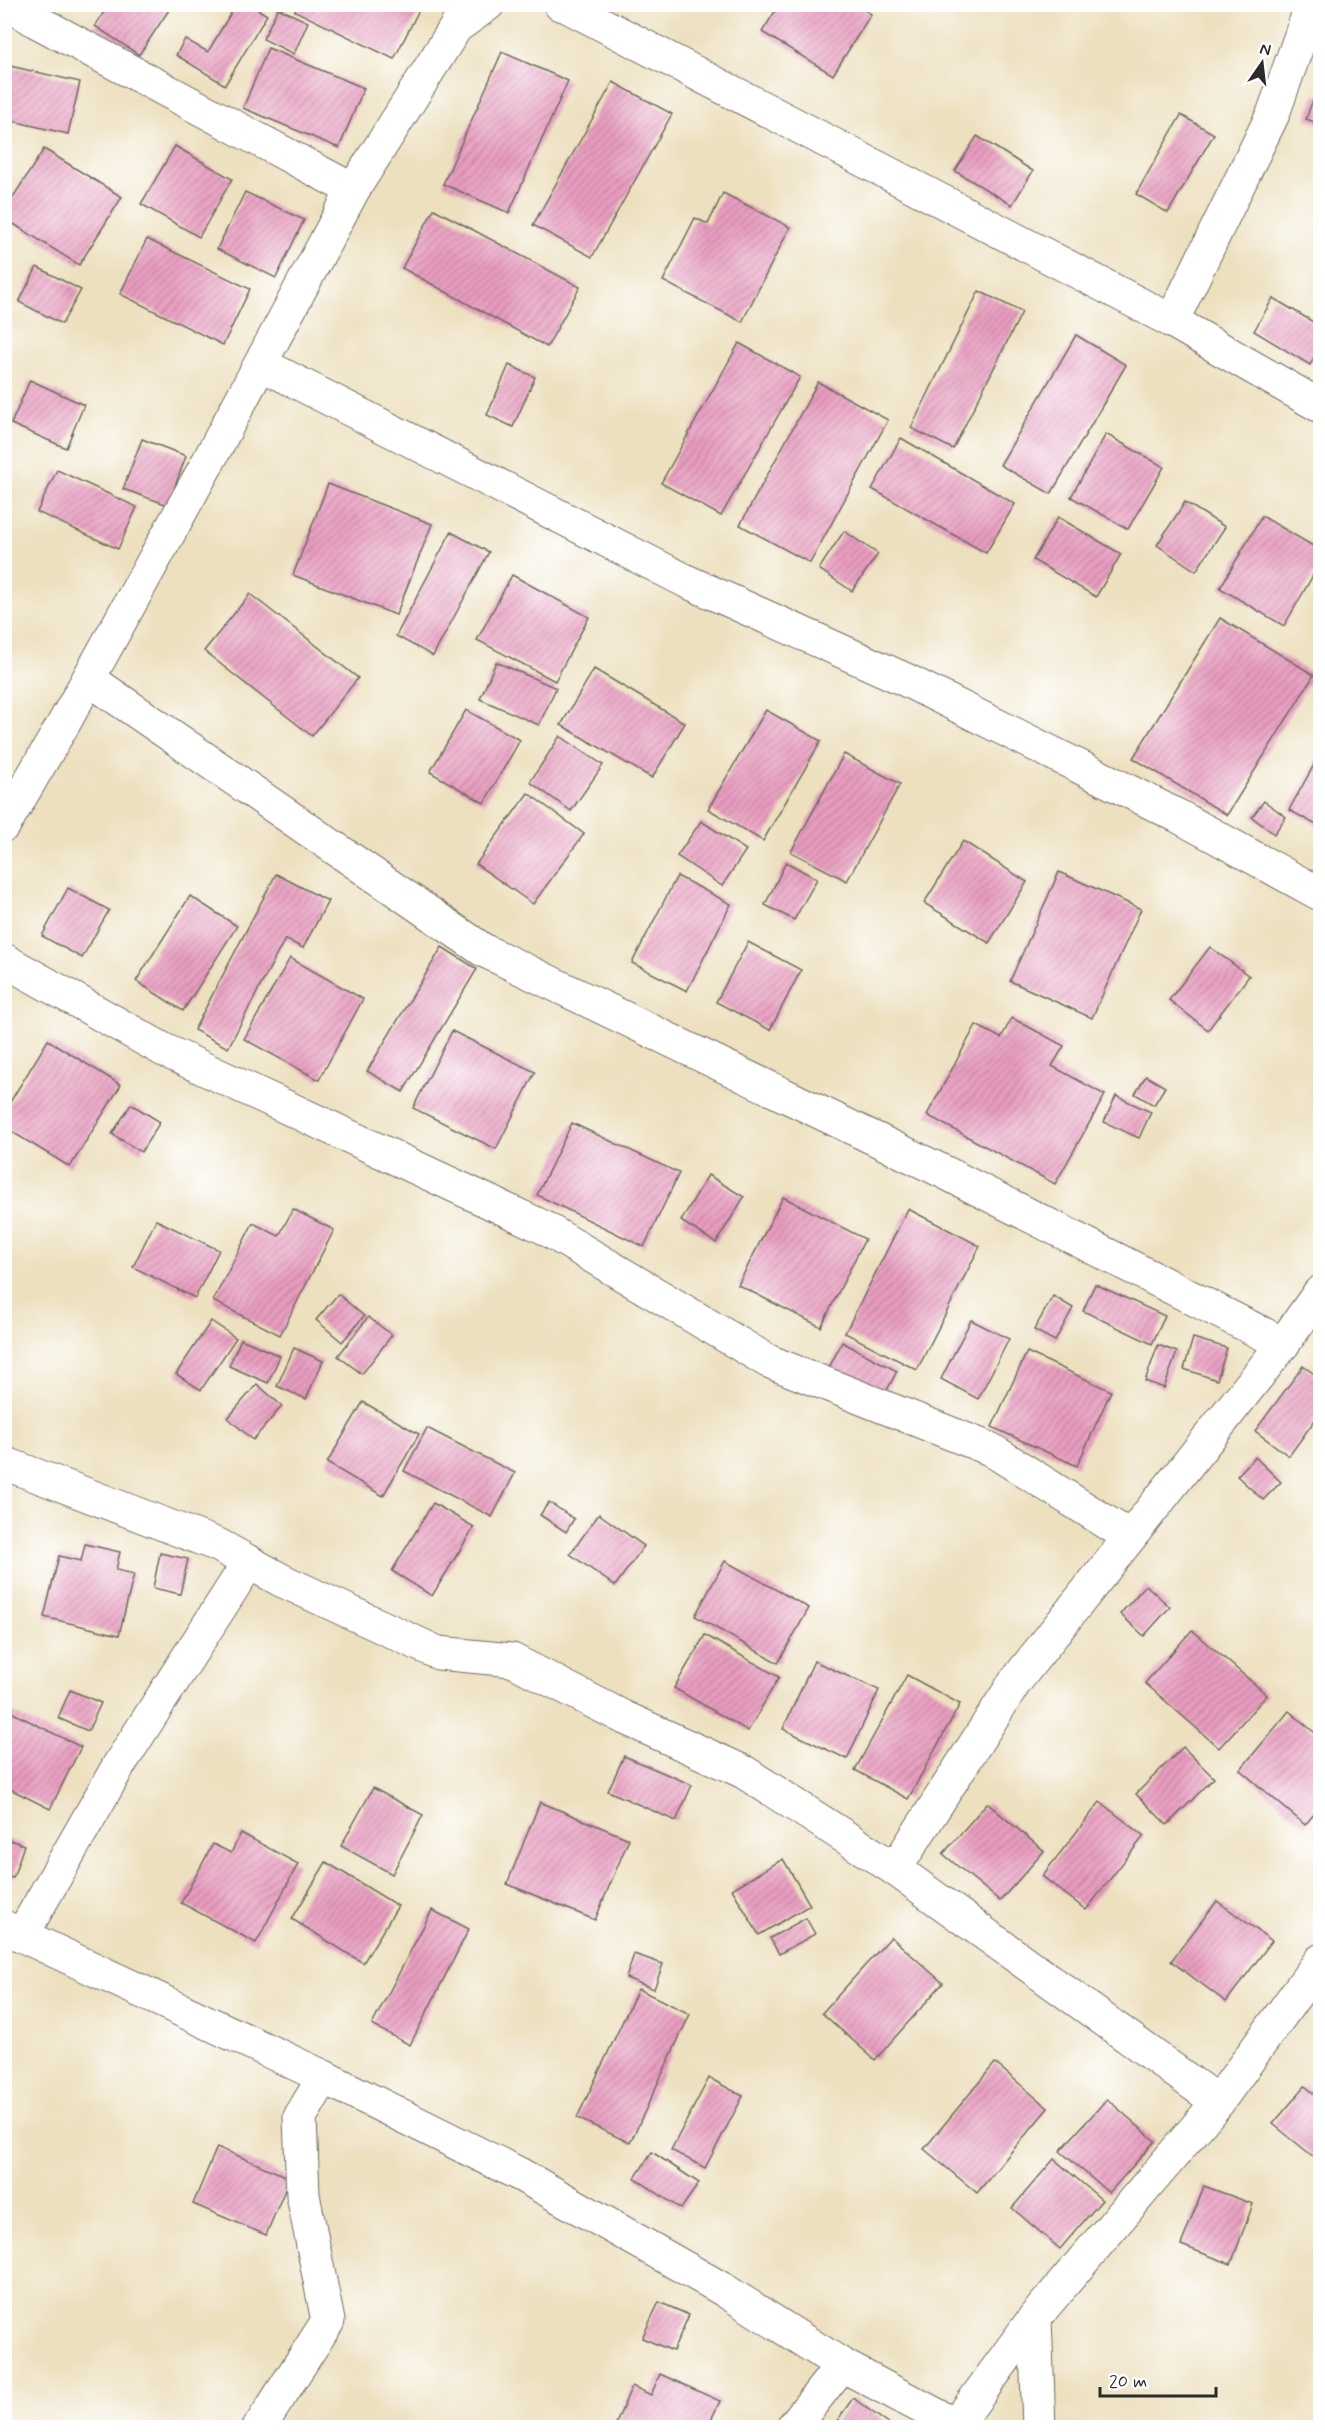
<svg xmlns="http://www.w3.org/2000/svg" width="1325" height="2432" viewBox="0 0 1325 2432" font-family="Mynerve,sans-serif">
  <style>
    .building { fill: url(#building-hatch) }
    .lines { fill: none; stroke-linecap: round; stroke-linejoin: round }
    .street-casing { stroke: #6f6a5f; stroke-width: 35 }
    .street { stroke: #fff; stroke-width: 33 }
  </style>
  <defs>
    <pattern id="building-hatch" width="6" height="6" patternUnits="userSpaceOnUse" patternTransform="scale(1.5)"><rect width="6" height="6" fill="#e99dc0"/><path d="M-1 1l2-2M0 6l6-6M5 7l2-2" fill="none" stroke="#bd809c"/></pattern>
  </defs>
  <rect width="100%" height="100%" fill="#fff"/>
  <filter id="ink" filterUnits="userSpaceOnUse"><feTurbulence type="fractalNoise" baseFrequency=".0167" numOctaves="2"/><feDisplacementMap in="SourceGraphic" scale="12" xChannelSelector="R" yChannelSelector="G"/><feConvolveMatrix kernelMatrix="1 2 1 2 8 2 1 2 1" color-interpolation-filters="sRGB"/></filter>
  <filter id="wash" filterUnits="userSpaceOnUse"><feTurbulence type="fractalNoise" baseFrequency=".008" numOctaves="4" result="noise"/><feDisplacementMap in="SourceGraphic" scale="24" xChannelSelector="R" yChannelSelector="G"/><feGaussianBlur stdDeviation="1.35" result="paint"/><feColorMatrix in="noise" values="0 0 0 0 0 0 0 0 0 0 0 0 0 0 0 0 0 1.4 0 .05"/><feComposite in="paint" operator="in"/></filter>
  <g filter="url(#wash)">
    <rect width="100%" height="100%" fill="#ede0bf"/>
    <g id="blocks">
      <!-- building -->
      <g class="building">
        <polygon points="109,4 173,4 139,55 95,26"/>
        <polygon points="236,4 249,4 267,15 225,85 176,55 185,39 208,52"/>
        <polygon points="298,4 413,4 420,8 394,59 295,11"/>
        <polygon points="438,4 455,4 452,12"/>
        <polygon points="779,5 856,5 871,14 833,75 762,32"/>
        <polygon points="278,8 308,22 294,54 263,39"/>
        <polygon points="268,48 364,88 339,148 243,108"/>
        <polygon points="502,52 568,81 509,213 443,184"/>
        <polygon points="10,66 80,82 68,134 4,119 4,88"/>
        <polygon points="613,82 672,114 592,257 533,225"/>
        <polygon points="1315,94 1320,97 1320,124 1306,119"/>
        <polygon points="1181,115 1214,134 1168,213 1136,194"/>
        <polygon points="977,136 1033,171 1012,205 955,171"/>
        <polygon points="175,146 232,179 199,237 141,204"/>
        <polygon points="44,149 122,197 79,265 4,218 4,211"/>
        <polygon points="245,192 304,220 276,278 217,249"/>
        <polygon points="723,193 790,227 742,322 663,281 695,218 708,224"/>
        <polygon points="434,209 580,287 547,347 402,268"/>
        <polygon points="147,239 250,289 223,345 120,294"/>
        <polygon points="37,267 81,290 62,324 19,302"/>
        <polygon points="979,291 1022,312 953,449 911,428"/>
        <polygon points="1273,298 1320,326 1320,347 1310,365 1254,331"/>
        <polygon points="1076,335 1126,365 1051,494 1000,465"/>
        <polygon points="739,343 800,377 721,516 661,483"/>
        <polygon points="509,365 535,377 513,427 487,415"/>
        <polygon points="30,380 84,405 66,448 11,424"/>
        <polygon points="818,382 888,420 810,563 740,525"/>
        <polygon points="1106,434 1164,467 1128,529 1071,497"/>
        <polygon points="901,438 1015,504 986,553 872,489"/>
        <polygon points="142,439 186,456 168,505 123,489"/>
        <polygon points="57,470 137,507 118,549 37,512"/>
        <polygon points="328,484 432,524 396,615 293,575"/>
        <polygon points="1185,502 1225,527 1196,571 1157,545"/>
        <polygon points="1262,516 1320,550 1320,563 1284,626 1220,588"/>
        <polygon points="1058,517 1121,554 1096,597 1033,560"/>
        <polygon points="844,531 878,554 852,591 819,569"/>
        <polygon points="451,532 489,552 433,656 396,636"/>
        <polygon points="512,575 589,617 555,681 477,640"/>
        <polygon points="250,594 358,678 312,736 204,651"/>
        <polygon points="1220,618 1314,675 1227,815 1133,758"/>
        <polygon points="496,662 556,688 539,725 480,699"/>
        <polygon points="594,669 685,723 652,778 561,725"/>
        <polygon points="466,710 520,740 484,803 430,772"/>
        <polygon points="766,710 821,741 763,841 708,809"/>
        <polygon points="560,736 603,765 571,811 530,782"/>
        <polygon points="844,754 900,784 847,881 791,852"/>
        <polygon points="1320,754 1320,827 1289,810"/>
        <polygon points="528,793 584,834 533,904 476,864"/>
        <polygon points="1264,801 1286,817 1274,834 1252,817"/>
        <polygon points="701,821 746,850 722,886 677,856"/>
        <polygon points="963,841 1027,882 989,943 924,903"/>
        <polygon points="786,862 817,879 794,920 765,905"/>
        <polygon points="1059,872 1141,909 1092,1018 1010,981"/>
        <polygon points="276,874 328,901 303,948 285,939 228,1048 194,1030"/>
        <polygon points="677,876 731,904 687,991 632,963"/>
        <polygon points="68,888 109,910 82,958 42,936"/>
        <polygon points="190,896 237,926 183,1011 136,981"/>
        <polygon points="748,942 801,970 770,1030 716,1002"/>
        <polygon points="442,947 477,969 403,1092 367,1071"/>
        <polygon points="1210,947 1249,976 1208,1030 1169,1000"/>
        <polygon points="290,958 363,999 319,1080 244,1039"/>
        <polygon points="1012,1018 1064,1046 1052,1066 1105,1095 1055,1184 927,1115 976,1025 1001,1038"/>
        <polygon points="452,1031 535,1072 496,1149 413,1108"/>
        <polygon points="48,1040 121,1085 70,1167 4,1127 4,1112"/>
        <polygon points="1146,1076 1165,1087 1154,1105 1135,1094"/>
        <polygon points="1116,1096 1151,1112 1139,1138 1104,1122"/>
        <polygon points="131,1104 160,1122 141,1152 112,1134"/>
        <polygon points="572,1123 679,1173 644,1247 537,1195"/>
        <polygon points="708,1175 744,1197 716,1243 681,1221"/>
        <polygon points="783,1197 865,1239 821,1327 738,1285"/>
        <polygon points="293,1209 334,1230 280,1335 213,1301 253,1223 279,1236"/>
        <polygon points="908,1209 980,1246 917,1370 845,1333"/>
        <polygon points="156,1220 219,1250 195,1298 133,1267"/>
        <polygon points="1095,1284 1165,1316 1152,1344 1083,1311"/>
        <polygon points="338,1294 364,1316 342,1342 316,1320"/>
        <polygon points="1053,1296 1073,1308 1055,1341 1034,1330"/>
        <polygon points="368,1317 392,1335 362,1374 338,1356"/>
        <polygon points="971,1320 1009,1339 978,1399 941,1379"/>
        <polygon points="211,1321 236,1338 201,1390 176,1374"/>
        <polygon points="1193,1338 1227,1348 1217,1380 1184,1369"/>
        <polygon points="241,1339 280,1356 268,1383 229,1366"/>
        <polygon points="842,1342 897,1371 884,1396 829,1368"/>
        <polygon points="1158,1345 1177,1352 1164,1388 1145,1381"/>
        <polygon points="294,1348 323,1361 306,1399 277,1386"/>
        <polygon points="1027,1352 1111,1391 1077,1466 992,1427"/>
        <polygon points="1303,1366 1320,1378 1320,1413 1289,1456 1255,1431"/>
        <polygon points="257,1384 282,1406 253,1440 228,1418"/>
        <polygon points="363,1402 419,1434 383,1496 327,1463"/>
        <polygon points="427,1428 515,1473 492,1517 404,1471"/>
        <polygon points="1255,1457 1281,1482 1263,1500 1237,1476"/>
        <polygon points="549,1502 574,1519 566,1532 540,1515"/>
        <polygon points="433,1503 474,1527 432,1596 392,1571"/>
        <polygon points="599,1514 644,1546 615,1586 570,1554"/>
        <polygon points="85,1544 120,1552 116,1570 134,1574 119,1635 44,1617 59,1556 81,1561"/>
        <polygon points="160,1553 188,1559 180,1594 153,1588"/>
        <polygon points="725,1561 809,1608 778,1663 695,1616"/>
        <polygon points="1146,1585 1170,1607 1144,1636 1120,1614"/>
        <polygon points="1192,1630 1267,1695 1219,1748 1145,1683"/>
        <polygon points="705,1635 779,1677 748,1731 674,1688"/>
        <polygon points="814,1661 879,1690 847,1759 783,1729"/>
        <polygon points="907,1675 960,1704 908,1799 855,1770"/>
        <polygon points="70,1690 101,1703 88,1731 58,1718"/>
        <polygon points="5,1709 81,1747 50,1809 4,1786"/>
        <polygon points="1289,1711 1320,1737 1320,1807 1305,1825 1240,1770"/>
        <polygon points="1183,1747 1214,1778 1167,1825 1136,1794"/>
        <polygon points="624,1756 692,1785 676,1821 608,1791"/>
        <polygon points="373,1788 423,1815 392,1874 341,1846"/>
        <polygon points="540,1802 629,1839 595,1920 507,1884"/>
        <polygon points="1100,1802 1144,1836 1086,1910 1042,1876"/>
        <polygon points="987,1803 1044,1851 1000,1901 943,1854"/>
        <polygon points="1320,1830 1320,1842 1315,1837"/>
        <polygon points="241,1833 298,1864 256,1943 181,1903 213,1844 231,1853"/>
        <polygon points="4,1838 24,1845 13,1878 4,1876"/>
        <polygon points="783,1859 810,1905 759,1935 732,1889"/>
        <polygon points="326,1862 398,1906 363,1963 292,1919"/>
        <polygon points="1217,1901 1272,1941 1226,2002 1171,1961"/>
        <polygon points="432,1910 469,1929 410,2045 372,2025"/>
        <polygon points="806,1918 815,1934 779,1954 770,1938"/>
        <polygon points="891,1937 943,1983 875,2060 822,2013"/>
        <polygon points="634,1954 663,1964 654,1989 626,1978"/>
        <polygon points="638,1989 690,2014 630,2143 577,2118"/>
        <polygon points="995,2063 1048,2108 977,2193 924,2149"/>
        <polygon points="709,2078 743,2096 705,2168 671,2150"/>
        <polygon points="1305,2086 1320,2099 1320,2162 1273,2124"/>
        <polygon points="1107,2099 1155,2141 1109,2193 1060,2151"/>
        <polygon points="217,2147 290,2178 266,2235 193,2204"/>
        <polygon points="652,2152 699,2183 681,2209 635,2178"/>
        <polygon points="1054,2159 1102,2200 1060,2249 1012,2208"/>
        <polygon points="1204,2186 1253,2204 1231,2264 1181,2245"/>
        <polygon points="659,2302 689,2315 673,2351 642,2338"/>
        <polygon points="660,2374 720,2401 707,2428 615,2426 632,2386 651,2395"/>
        <polygon points="853,2398 894,2428 832,2428"/>
      </g>
    </g>
  </g>
  <g filter="url(#ink)">
    <use href="#blocks" fill-opacity="0" stroke="#6f6a5f" stroke-width="1.5"/>
    <g class="lines">
      <!-- street casing -->
      <g class="street-casing">
        <g id="street">
          <polyline points="9,4 36,21 353,190"/>
          <polyline points="560,4 567,6 1172,321 1320,406"/>
          <polyline points="1172,321 1273,114 1312,4"/>
          <polyline points="261,364 686,581 906,680 1178,816 1320,894"/>
          <polyline points="89,679 483,950 944,1172 1283,1344"/>
          <polyline points="4,825 64,723 207,464 353,190 456,27 488,4"/>
          <polyline points="4,960 164,1050 543,1227 768,1361 990,1449 1130,1537"/>
          <polyline points="4,1463 218,1545 281,1580 438,1653 512,1660 625,1718 744,1772 895,1869 1218,2102"/>
          <polyline points="895,1869 1015,1682 1283,1344 1320,1292"/>
          <polyline points="4,1927 324,2077 521,2175 724,2290 842,2365 961,2428"/>
          <polyline points="22,1935 119,1765 249,1562"/>
          <polyline points="1035,2317 1039,2428"/>
          <polyline points="957,2424 1035,2317 1218,2102 1320,1961"/>
          <polyline points="259,2428 328,2321 303,2195 300,2117 324,2077"/>
          <polyline points="792,2428 842,2365"/>
        </g>
      </g>
      <!-- street -->
      <use href="#street" class="street"/>
    </g>
  </g>
  <!-- margin -->
  <rect width="1325" height="2432" fill="none" stroke="#fff" stroke-width="24"/>
  <!-- north arrow -->
  <g transform="translate(1262 63) rotate(14)" stroke="#ffffff" stroke-width="4.5" paint-order="stroke">
  <path d="M0-4.5L10 22L0 15L-10 22Z" fill="#2b2b2b"/>
  <text y="-9" font-size="16" font-weight="bold" text-anchor="middle" fill="#2b2b2b">N</text>
  </g>
  <!-- scale -->
  <path d="M1100 2387v9h116v-9" fill="none" stroke="#2b2b2b" stroke-width="3"/>
  <text x="1109" y="2387" font-size="18" fill="#2b2b2b" stroke="#ffffff" stroke-width="4.5" paint-order="stroke">20 m</text>
</svg>
